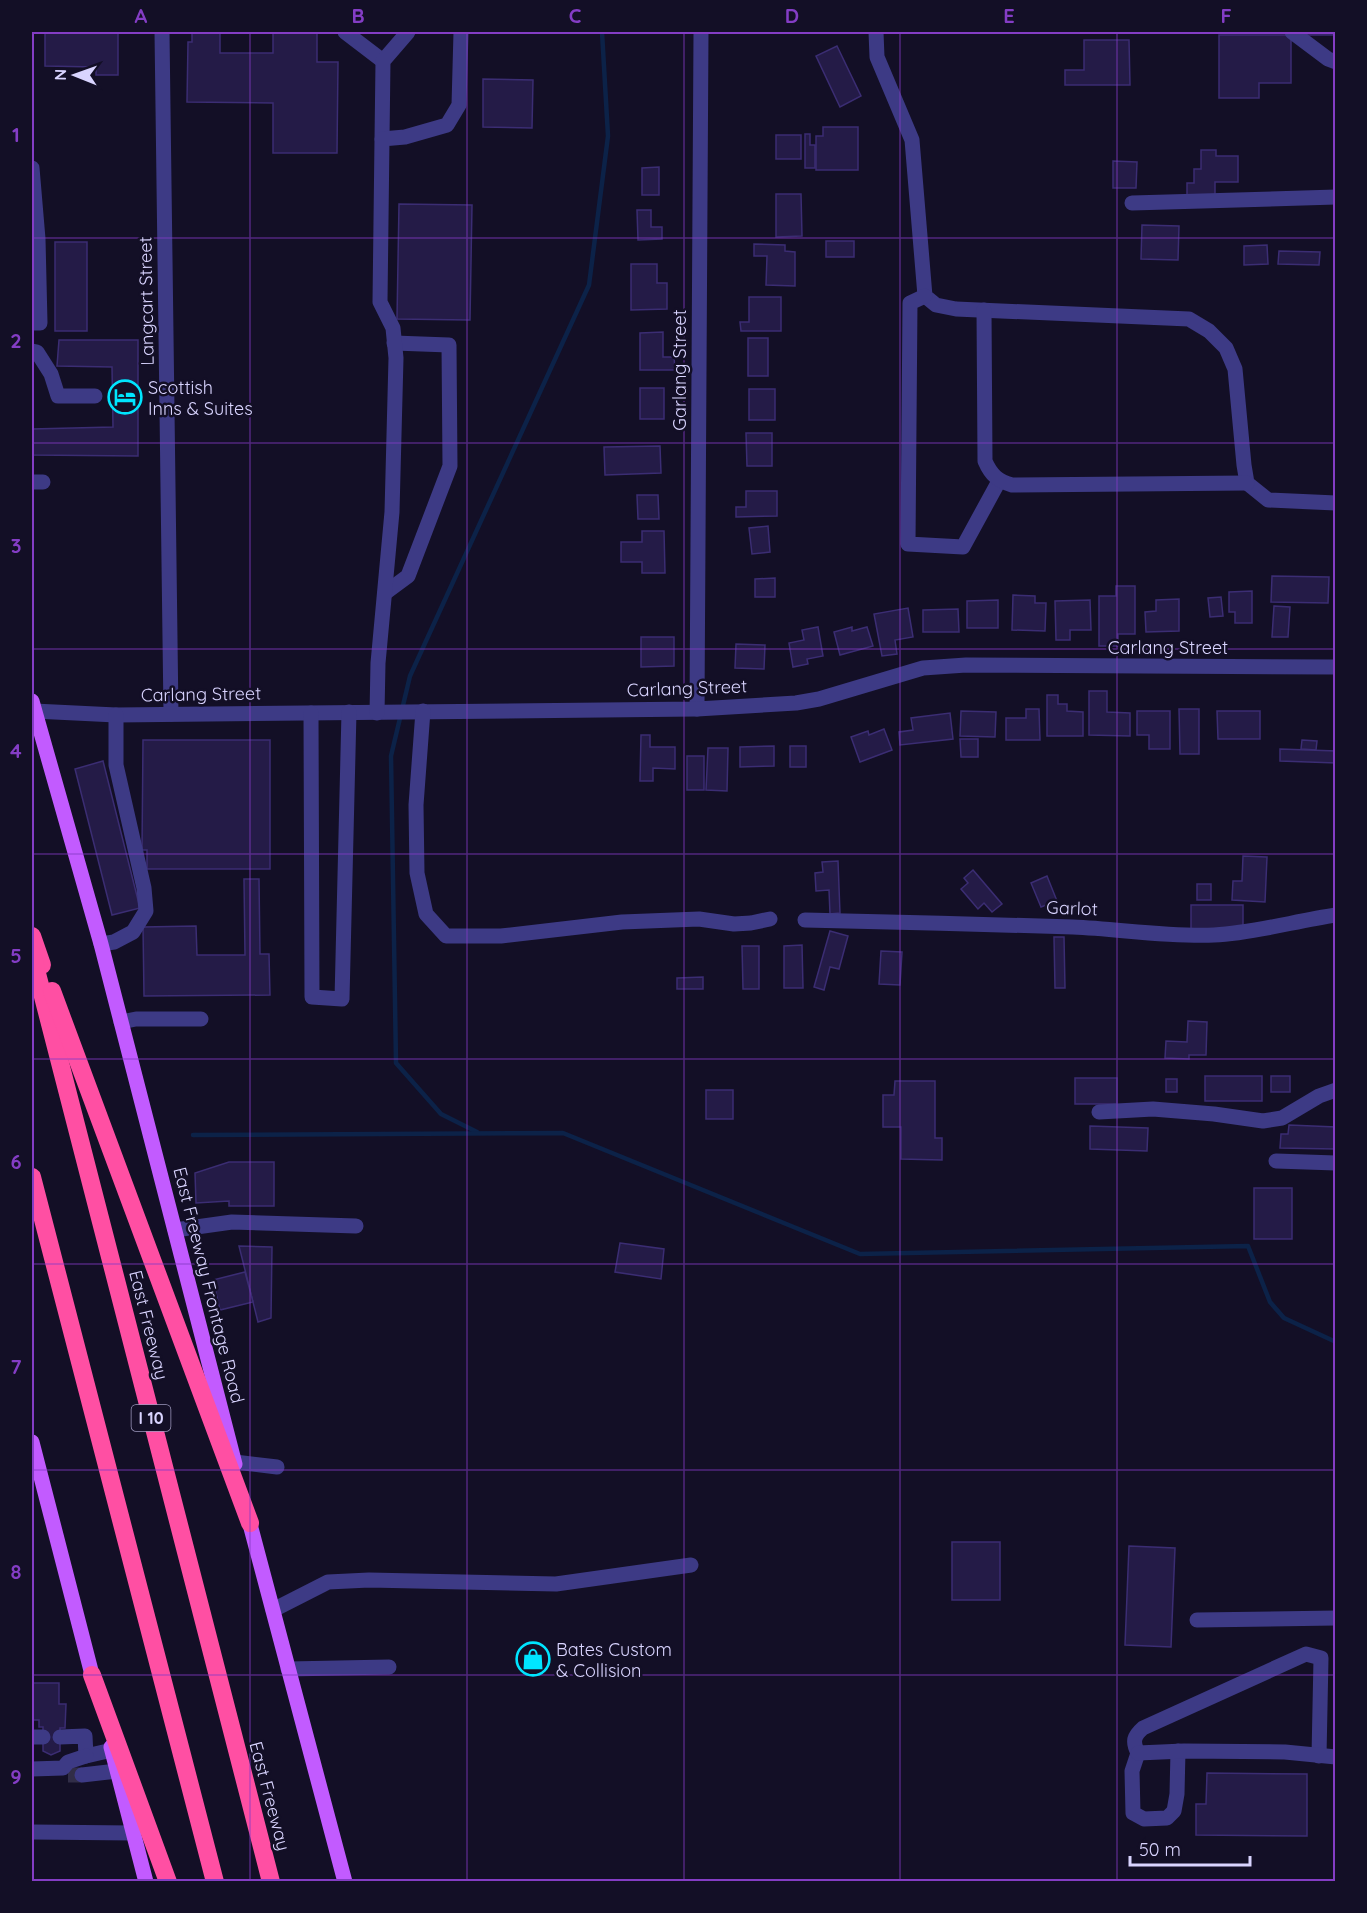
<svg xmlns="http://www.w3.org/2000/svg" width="1367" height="1913" viewBox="0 0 1367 1913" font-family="Quicksand,sans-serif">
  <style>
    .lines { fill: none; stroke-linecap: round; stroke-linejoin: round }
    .stream { stroke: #0c2248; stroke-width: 4.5 }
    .building { fill: #241b47; stroke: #3b2d73; stroke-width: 1.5 }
    .minor-tunnel { stroke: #312d47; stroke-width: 15; stroke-dasharray: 15 8; stroke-linecap: butt }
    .minor { stroke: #3d3a85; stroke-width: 15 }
    .major { stroke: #c25bff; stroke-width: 15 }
    .highway { stroke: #ff4fa3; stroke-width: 18 }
    .grid { fill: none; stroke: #843dc5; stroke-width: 1.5; stroke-opacity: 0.55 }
    .labels { text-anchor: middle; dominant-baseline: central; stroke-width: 5; stroke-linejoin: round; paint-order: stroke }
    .shield { fill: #130f26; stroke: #9e99be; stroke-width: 1.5 }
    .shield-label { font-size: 16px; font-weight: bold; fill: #d9d4ff }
    .street-label { font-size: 18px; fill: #d9d4ff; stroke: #130f26 }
    .poi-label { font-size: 18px; fill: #d9d4ff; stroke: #130f26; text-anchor: start }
    .neatline { fill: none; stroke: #843dc5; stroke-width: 2 }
    .grid-label { font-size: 20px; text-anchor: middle; font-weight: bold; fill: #843dc5 }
  </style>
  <rect width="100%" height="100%" fill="#130f26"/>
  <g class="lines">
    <!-- stream -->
    <g class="stream">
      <polyline points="477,1132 441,1114 396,1063 391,756 410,676 589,285 608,136 602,32"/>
      <polyline points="193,1135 563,1133 860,1254 1248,1246 1270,1302 1284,1318 1336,1342"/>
    </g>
  </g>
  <!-- building -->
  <g class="building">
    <polygon points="45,32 118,32 118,75 96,75 96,67 45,66"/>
    <polygon points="192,32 220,32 220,53 273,53 273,32 317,32 317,62 338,62 337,153 273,153 273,103 187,102 188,42 192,42"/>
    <rect x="1299" y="32" width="36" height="3"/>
    <polygon points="1219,35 1291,35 1291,83 1259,83 1259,98 1219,98"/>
    <polygon points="1084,40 1129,40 1130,85 1065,85 1065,70 1084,70"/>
    <polygon points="837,46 861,96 840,107 816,56"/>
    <polygon points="483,79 533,80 532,128 483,127"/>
    <polygon points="823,127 858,127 858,170 816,170 816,136 823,136"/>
    <polygon points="805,134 810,134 810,145 815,145 815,168 805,168"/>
    <rect x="776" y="135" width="25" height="24"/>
    <polygon points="1201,150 1216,150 1216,156 1238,156 1238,182 1215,182 1215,199 1187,199 1187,183 1194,183 1194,169 1201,169"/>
    <polygon points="1113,161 1137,162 1136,188 1113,188"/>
    <polygon points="659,167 659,195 642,195 642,168"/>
    <polygon points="776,194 801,194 802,236 776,237"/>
    <polygon points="399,204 472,205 470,320 397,319"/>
    <polygon points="637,210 651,210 651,227 662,227 662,239 638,240"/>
    <polygon points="1142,225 1179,226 1178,260 1141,259"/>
    <rect x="826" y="241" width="28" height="16"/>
    <rect x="55" y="242" width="32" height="89"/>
    <polygon points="754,244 785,245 785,251 795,252 795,286 766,285 767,256 754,256"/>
    <polygon points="1267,245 1268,264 1244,265 1244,246"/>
    <polygon points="1279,251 1320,252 1319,265 1278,264"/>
    <polygon points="631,264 657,264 657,283 667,283 667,309 631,310"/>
    <polygon points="749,297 781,297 781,331 741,331 740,322 749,322"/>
    <polygon points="663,332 663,357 674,357 675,370 640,370 640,333"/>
    <rect x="748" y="338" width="20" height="38"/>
    <polygon points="59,340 138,340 138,456 32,455 32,429 113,427 112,367 57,366"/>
    <rect x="640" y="388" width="24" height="31"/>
    <rect x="749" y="389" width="26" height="31"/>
    <polygon points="746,433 772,433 772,466 747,466"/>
    <polygon points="660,446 661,473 605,475 604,447"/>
    <polygon points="746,491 777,491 777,516 736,517 736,507 746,507"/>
    <polygon points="637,495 658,495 659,519 638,519"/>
    <polygon points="768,526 770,552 752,554 749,528"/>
    <polygon points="642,531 664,531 665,573 642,573 642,562 621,562 621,542 642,542"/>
    <polygon points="1272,576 1329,577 1328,603 1271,602"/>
    <polygon points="775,578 775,597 755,597 755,579"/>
    <polygon points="1116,586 1135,586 1135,634 1118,634 1118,646 1099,646 1099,596 1116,596"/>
    <polygon points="1252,591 1252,623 1235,623 1235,612 1229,612 1229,592"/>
    <polygon points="1013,595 1035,596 1035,603 1046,603 1045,631 1012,630"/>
    <polygon points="1221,597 1223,616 1210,617 1208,598"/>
    <polygon points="1179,599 1179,631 1146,632 1145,612 1156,611 1156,600"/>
    <polygon points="998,600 998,628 967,628 967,601"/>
    <polygon points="1090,600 1091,630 1070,630 1070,640 1056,640 1055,601"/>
    <polygon points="1274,606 1290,607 1288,637 1272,637"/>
    <polygon points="908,608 913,637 895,640 897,654 882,656 874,614"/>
    <polygon points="958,609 959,632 923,632 923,610"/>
    <polygon points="818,627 823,656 807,659 808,664 793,667 789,643 804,640 802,630"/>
    <polygon points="852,627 852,631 867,627 873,646 840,655 834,632"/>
    <polygon points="641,637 674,637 674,666 641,667"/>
    <polygon points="736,644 765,645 764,669 735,668"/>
    <polygon points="1089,691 1107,691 1107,712 1130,713 1130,736 1089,735"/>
    <polygon points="1047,695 1058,695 1058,704 1067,704 1067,711 1083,712 1083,736 1047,736"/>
    <polygon points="1026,709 1039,709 1040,740 1006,740 1006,718 1026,718"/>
    <polygon points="1179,709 1199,709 1199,754 1180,754"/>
    <polygon points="961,711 996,712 995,737 960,736"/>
    <polygon points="1137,711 1170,711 1170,749 1149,749 1149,735 1137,735"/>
    <polygon points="1217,711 1260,711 1260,739 1218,739"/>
    <polygon points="950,713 953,739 900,745 899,732 913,730 911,718"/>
    <polygon points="884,729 892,750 860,762 851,737 868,731 869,735"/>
    <polygon points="641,735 650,735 650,747 675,747 675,769 653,768 653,781 640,781"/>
    <polygon points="960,739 978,739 978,757 961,757"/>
    <polygon points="143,740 270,740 270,869 147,869 147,850 142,850"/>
    <polygon points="1302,740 1317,741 1316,750 1301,749"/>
    <polygon points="774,746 774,766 740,767 740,747"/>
    <rect x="790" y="746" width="16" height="21"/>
    <polygon points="708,748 728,748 727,791 706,790"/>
    <polygon points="1280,749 1336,751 1336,763 1280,761"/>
    <rect x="687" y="756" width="17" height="34"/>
    <polygon points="103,761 140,908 112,915 75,769"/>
    <polygon points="1243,856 1267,857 1265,902 1232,900 1233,881 1242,881"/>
    <polygon points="838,861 840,913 830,914 829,890 816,891 815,873 823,872 822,862"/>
    <polygon points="973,870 1002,904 992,912 984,903 978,909 961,889 968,883 964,878"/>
    <polygon points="1047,876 1057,901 1041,907 1031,883"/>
    <polygon points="244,879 259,879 260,954 269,954 270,995 144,996 143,927 196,926 197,955 245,955"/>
    <rect x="1197" y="884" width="14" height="16"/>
    <polygon points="1191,905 1243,905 1243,930 1191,929"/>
    <polygon points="830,931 848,936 839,969 830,967 824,990 814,987"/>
    <polygon points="1054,937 1064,937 1065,988 1055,988"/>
    <polygon points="802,945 803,988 784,988 784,946"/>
    <polygon points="742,946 759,946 759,989 743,989"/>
    <polygon points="881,951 902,952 900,985 879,984"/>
    <polygon points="703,977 703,989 677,989 677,978"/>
    <polygon points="1188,1021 1207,1022 1206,1055 1189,1055 1189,1059 1165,1058 1166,1041 1187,1042"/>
    <rect x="1205" y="1076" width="57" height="25"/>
    <rect x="1271" y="1076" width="19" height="16"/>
    <rect x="1075" y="1078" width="42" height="26"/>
    <rect x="1166" y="1079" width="11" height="13"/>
    <polygon points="895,1081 935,1081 935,1138 942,1138 942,1160 901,1159 901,1127 883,1127 883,1095 894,1095"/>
    <rect x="706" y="1090" width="27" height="29"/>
    <polygon points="1289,1125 1336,1127 1336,1149 1280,1148 1281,1134 1288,1134"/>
    <polygon points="1090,1126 1148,1128 1147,1151 1090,1149"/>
    <polygon points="229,1162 274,1162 274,1206 229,1206 229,1201 196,1203 195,1173"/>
    <rect x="1254" y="1188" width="38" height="51"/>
    <polygon points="620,1243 664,1249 661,1279 615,1272"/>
    <polygon points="239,1246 272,1247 271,1318 258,1322"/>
    <polygon points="245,1272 253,1302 220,1310 213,1280"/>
    <rect x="952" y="1542" width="48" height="58"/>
    <polygon points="1129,1546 1175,1548 1171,1647 1125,1645"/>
    <polygon points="32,1683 59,1683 59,1704 66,1704 65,1728 60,1728 60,1751 51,1755 43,1751 43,1727 39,1727 39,1720 32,1720"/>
    <polygon points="1207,1773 1307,1774 1307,1836 1196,1835 1196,1804 1206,1804"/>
  </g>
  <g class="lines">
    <!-- minor-tunnel -->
    <polyline class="minor-tunnel" points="68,1775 82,1775"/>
    <!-- minor -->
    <g class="minor">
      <polyline points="162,32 171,714"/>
      <polyline points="345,32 383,61"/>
      <polyline points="876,32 877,57 912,140 925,296 936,305 956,309 1189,319 1209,331 1226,348 1235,369 1244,465 1247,483 1268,500 1336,503"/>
      <polyline points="1292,32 1328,59 1336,62"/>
      <polyline points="382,139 383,61 408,32"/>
      <polyline points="32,168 38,239 40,323 32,323"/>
      <polyline points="1132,203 1336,197"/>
      <polyline points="925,296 910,303 908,544 963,547 999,481"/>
      <path d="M984,310L985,461C991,475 998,481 1012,485L1247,483"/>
      <polyline points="32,351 37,352 51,374 58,396 95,396"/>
      <polyline points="32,482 43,482"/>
      <polyline points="385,593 408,576 450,466 449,345 394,343"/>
      <polyline points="697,709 701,32"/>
      <polyline points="34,711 116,715 697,709 796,703 819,699 923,668 966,665 1336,667"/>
      <polyline points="423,711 416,805 417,873 426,914 446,936 501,936 622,922 699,919 734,924 751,923 770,919"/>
      <polyline points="311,713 312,997 342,999 349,712"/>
      <polyline points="377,713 378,663 392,512 396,358 393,328 380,302 382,139 405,137 447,125 459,105 461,32"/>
      <path d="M805,920C894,922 984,924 1073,927C1120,929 1167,937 1214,935C1255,933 1295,921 1336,915"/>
      <polyline points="101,944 114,942 133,932 146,911 144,888 116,765 116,715"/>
      <polyline points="121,1022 136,1019 201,1019"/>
      <polyline points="1099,1112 1153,1109 1214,1114 1263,1121 1282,1118 1319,1096 1336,1090"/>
      <polyline points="1276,1161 1336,1163"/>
      <polyline points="175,1230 232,1222 356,1226"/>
      <polyline points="235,1462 277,1467"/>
      <polyline points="273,1610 328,1582 369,1580 556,1584 691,1565"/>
      <polyline points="1197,1620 1336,1618"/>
      <polyline points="288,1669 389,1667"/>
      <polyline points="32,1737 43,1737"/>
      <polyline points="60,1737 85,1736 86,1756 112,1750"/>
      <path d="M1178,1751L1177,1794L1174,1811L1167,1818L1144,1819L1133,1813L1132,1771L1138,1753C1132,1741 1134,1736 1143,1728L1306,1654L1321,1658L1319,1756"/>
      <polyline points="1138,1753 1184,1751 1285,1752 1336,1757"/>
      <polyline points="32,1769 63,1768 68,1762 86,1756"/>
      <polyline points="82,1775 117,1771"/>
      <polyline points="32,1832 133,1833"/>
    </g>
    <!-- major -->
    <g class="major">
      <polyline points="32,701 101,944 235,1464"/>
      <polyline points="32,1442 95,1686"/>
      <polyline points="247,1513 345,1882"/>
      <polyline points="111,1747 146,1882"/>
    </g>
    <!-- highway -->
    <g class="highway">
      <polyline points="32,936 42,965"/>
      <polyline points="32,954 271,1882"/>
      <polyline points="52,991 250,1523"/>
      <polyline points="32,1177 215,1882"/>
      <polyline points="92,1675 168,1882"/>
    </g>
  </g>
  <!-- grid -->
  <path class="grid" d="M250,32V1882M467,32V1882M684,32V1882M900,32V1882M1117,32V1882M32,238H1336M32,443H1336M32,649H1336M32,854H1336M32,1059H1336M32,1264H1336M32,1470H1336M32,1675H1336"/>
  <!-- icons -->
  <defs>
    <g id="hotel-ring" transform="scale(1.725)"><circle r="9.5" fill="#130f26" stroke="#00e5ff" stroke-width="1.5"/><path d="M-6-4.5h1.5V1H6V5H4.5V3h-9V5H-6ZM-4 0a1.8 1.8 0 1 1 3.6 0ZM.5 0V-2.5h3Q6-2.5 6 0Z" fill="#00e5ff"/></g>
    <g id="shop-ring" transform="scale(1.725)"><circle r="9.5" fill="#130f26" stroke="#00e5ff" stroke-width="1.5"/><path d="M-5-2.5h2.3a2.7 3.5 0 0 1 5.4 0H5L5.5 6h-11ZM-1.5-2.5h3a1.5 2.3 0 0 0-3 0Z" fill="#00e5ff"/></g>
  </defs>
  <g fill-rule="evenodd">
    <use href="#hotel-ring" x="125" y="397"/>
    <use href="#shop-ring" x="533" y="1659"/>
  </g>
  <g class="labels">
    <!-- shield labels -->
    <rect class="shield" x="131.5" y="1405" width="39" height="26" rx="4.5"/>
    <g class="shield-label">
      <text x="151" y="1418">I 10</text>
    </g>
    <!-- street labels -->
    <g class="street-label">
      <text transform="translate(146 301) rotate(-91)">Langcart Street</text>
      <text transform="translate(679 370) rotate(-90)">Garlang Street</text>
      <text x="1168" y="647">Carlang Street</text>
      <text transform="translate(687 688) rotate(-2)">Carlang Street</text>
      <text transform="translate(201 694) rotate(-1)">Carlang Street</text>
      <text transform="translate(1072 908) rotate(2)">Garlot</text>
      <text transform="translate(209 1285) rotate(76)">East Freeway Frontage Road</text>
      <text transform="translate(149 1325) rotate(76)">East Freeway</text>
      <text transform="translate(270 1796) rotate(75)">East Freeway</text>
    </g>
    <!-- poi labels -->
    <g class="poi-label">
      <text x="148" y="387">Scottish<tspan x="148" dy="21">Inns &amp; Suites</tspan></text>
      <text x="556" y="1649">Bates Custom<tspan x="556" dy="21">&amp; Collision</tspan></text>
    </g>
  </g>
  <!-- border -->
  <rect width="1367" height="1913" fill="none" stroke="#130f26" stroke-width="66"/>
  <!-- north arrow -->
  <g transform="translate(75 75) rotate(271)" stroke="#130f26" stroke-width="4.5" paint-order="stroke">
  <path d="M0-4.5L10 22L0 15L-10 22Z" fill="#d9d4ff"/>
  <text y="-9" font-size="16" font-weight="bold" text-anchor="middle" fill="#d9d4ff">N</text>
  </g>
  <!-- scale -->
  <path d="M1130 1856v9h120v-9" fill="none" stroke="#d9d4ff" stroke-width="3"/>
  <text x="1139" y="1856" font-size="18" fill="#d9d4ff" stroke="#130f26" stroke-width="4.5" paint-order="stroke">50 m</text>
  <rect x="33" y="33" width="1301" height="1847" class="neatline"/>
  <g class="grid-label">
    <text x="141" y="23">A</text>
    <text x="358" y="23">B</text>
    <text x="575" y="23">C</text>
    <text x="792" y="23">D</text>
    <text x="1009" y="23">E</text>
    <text x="1226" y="23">F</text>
    <text x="16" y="142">1</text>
    <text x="16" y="348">2</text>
    <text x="16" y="553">3</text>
    <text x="16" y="758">4</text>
    <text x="16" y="963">5</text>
    <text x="16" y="1169">6</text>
    <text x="16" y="1374">7</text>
    <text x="16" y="1579">8</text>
    <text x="16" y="1784">9</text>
  </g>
</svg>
